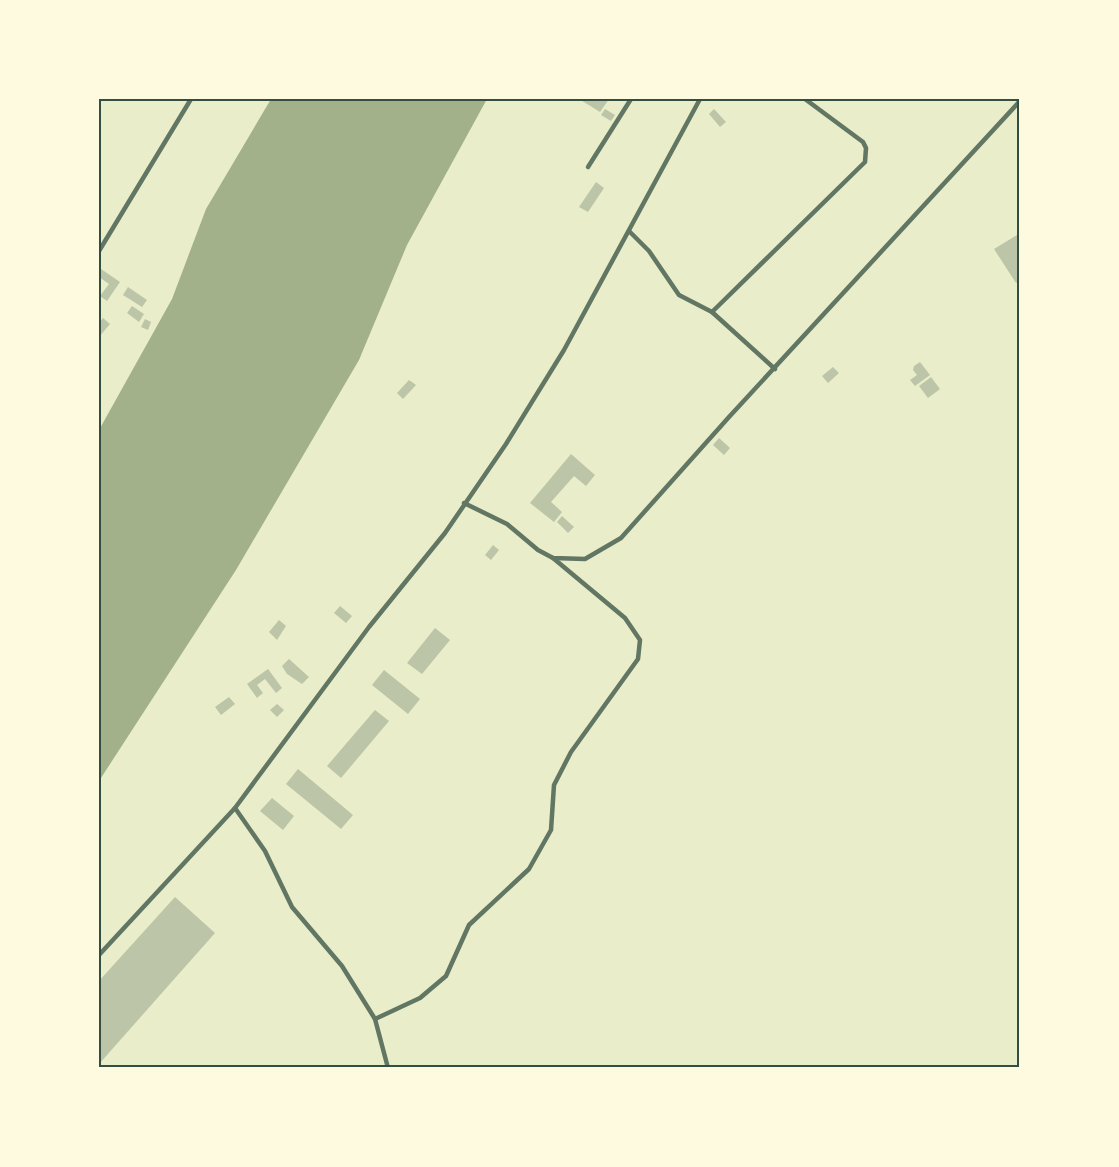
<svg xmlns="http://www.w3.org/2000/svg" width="1119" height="1167" viewBox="0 0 1119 1167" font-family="'Fira Sans',sans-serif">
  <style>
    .water { fill: #a3b18a }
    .building { fill: #bcc5a7 }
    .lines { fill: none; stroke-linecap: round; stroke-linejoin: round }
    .minor { stroke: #617663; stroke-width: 4.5 }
    .neatline { fill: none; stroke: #344e41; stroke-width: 2 }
  </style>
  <rect width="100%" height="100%" fill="#e9edc9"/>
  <!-- water -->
  <polygon class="water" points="271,99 487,99 407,245 359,360 236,570 99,781 99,430 172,299 206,209"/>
  <!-- building -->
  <g class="building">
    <polygon points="579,99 609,99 600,112"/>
    <polygon points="605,109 615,115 611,121 601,115"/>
    <polygon points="714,109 726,122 720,127 709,114"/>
    <polygon points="596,182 604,188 588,212 579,207"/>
    <polygon points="1017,235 1020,240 1020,281 1016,283 994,249"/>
    <polygon points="101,269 120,282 107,301 100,296 109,284 99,277"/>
    <polygon points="128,287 147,300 142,307 123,295"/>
    <polygon points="132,306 144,314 139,322 127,313"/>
    <polygon points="103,318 110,324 99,337 99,323"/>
    <polygon points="145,319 151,322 148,330 141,327"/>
    <polygon points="920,362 930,375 915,386 910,380 917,375 913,370 914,366"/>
    <polygon points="833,367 839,373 828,383 822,376"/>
    <polygon points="931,377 940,389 928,398 919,386"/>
    <polygon points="409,380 416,385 403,399 397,393"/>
    <polygon points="719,438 730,448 724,455 713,445"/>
    <polygon points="571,454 595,475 586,486 574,476 551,502 562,512 554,522 530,503"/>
    <polygon points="562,516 574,527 568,533 557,522"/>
    <polygon points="493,545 499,550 491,560 485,555"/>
    <polygon points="340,606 352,616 346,623 334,613"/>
    <polygon points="279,620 286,626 277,640 269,632"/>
    <polygon points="435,628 450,640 422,674 407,663"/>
    <polygon points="289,659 309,677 302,684 287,674 282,666"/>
    <polygon points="268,669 282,688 276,693 265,679 257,685 263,693 257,698 247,684"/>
    <polygon points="384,670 420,699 408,714 372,685"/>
    <polygon points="229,697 235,704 221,715 215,707"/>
    <polygon points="277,704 284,710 277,717 270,710"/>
    <polygon points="375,710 389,721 341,778 327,766"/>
    <polygon points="298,769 353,815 341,829 286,784"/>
    <polygon points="272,798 294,816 283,830 260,811"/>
    <polygon points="175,897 215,933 99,1064 99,981"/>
  </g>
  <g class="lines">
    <!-- minor -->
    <g class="minor">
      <polyline points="588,167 631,99"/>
      <polyline points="630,232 649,251 679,295 712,312 775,369"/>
      <polyline points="99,251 191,99"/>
      <polyline points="712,312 865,162 866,148 863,142 805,99"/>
      <polyline points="464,503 507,524 538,550 553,558 585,559 621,538 729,417 1020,101"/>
      <polyline points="235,808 265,851 292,907 342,966 375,1019 388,1068"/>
      <polyline points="99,955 235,808 369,627 445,533 506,444 564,350 700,99"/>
      <polyline points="375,1019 420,998 446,976 469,925 529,869 551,830 554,785 571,752 638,659 640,640 625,618 553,558"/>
    </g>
  </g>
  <!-- border -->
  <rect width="1119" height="1167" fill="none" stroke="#fefae0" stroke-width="201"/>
  <rect x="100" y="100" width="918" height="966" class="neatline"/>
</svg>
